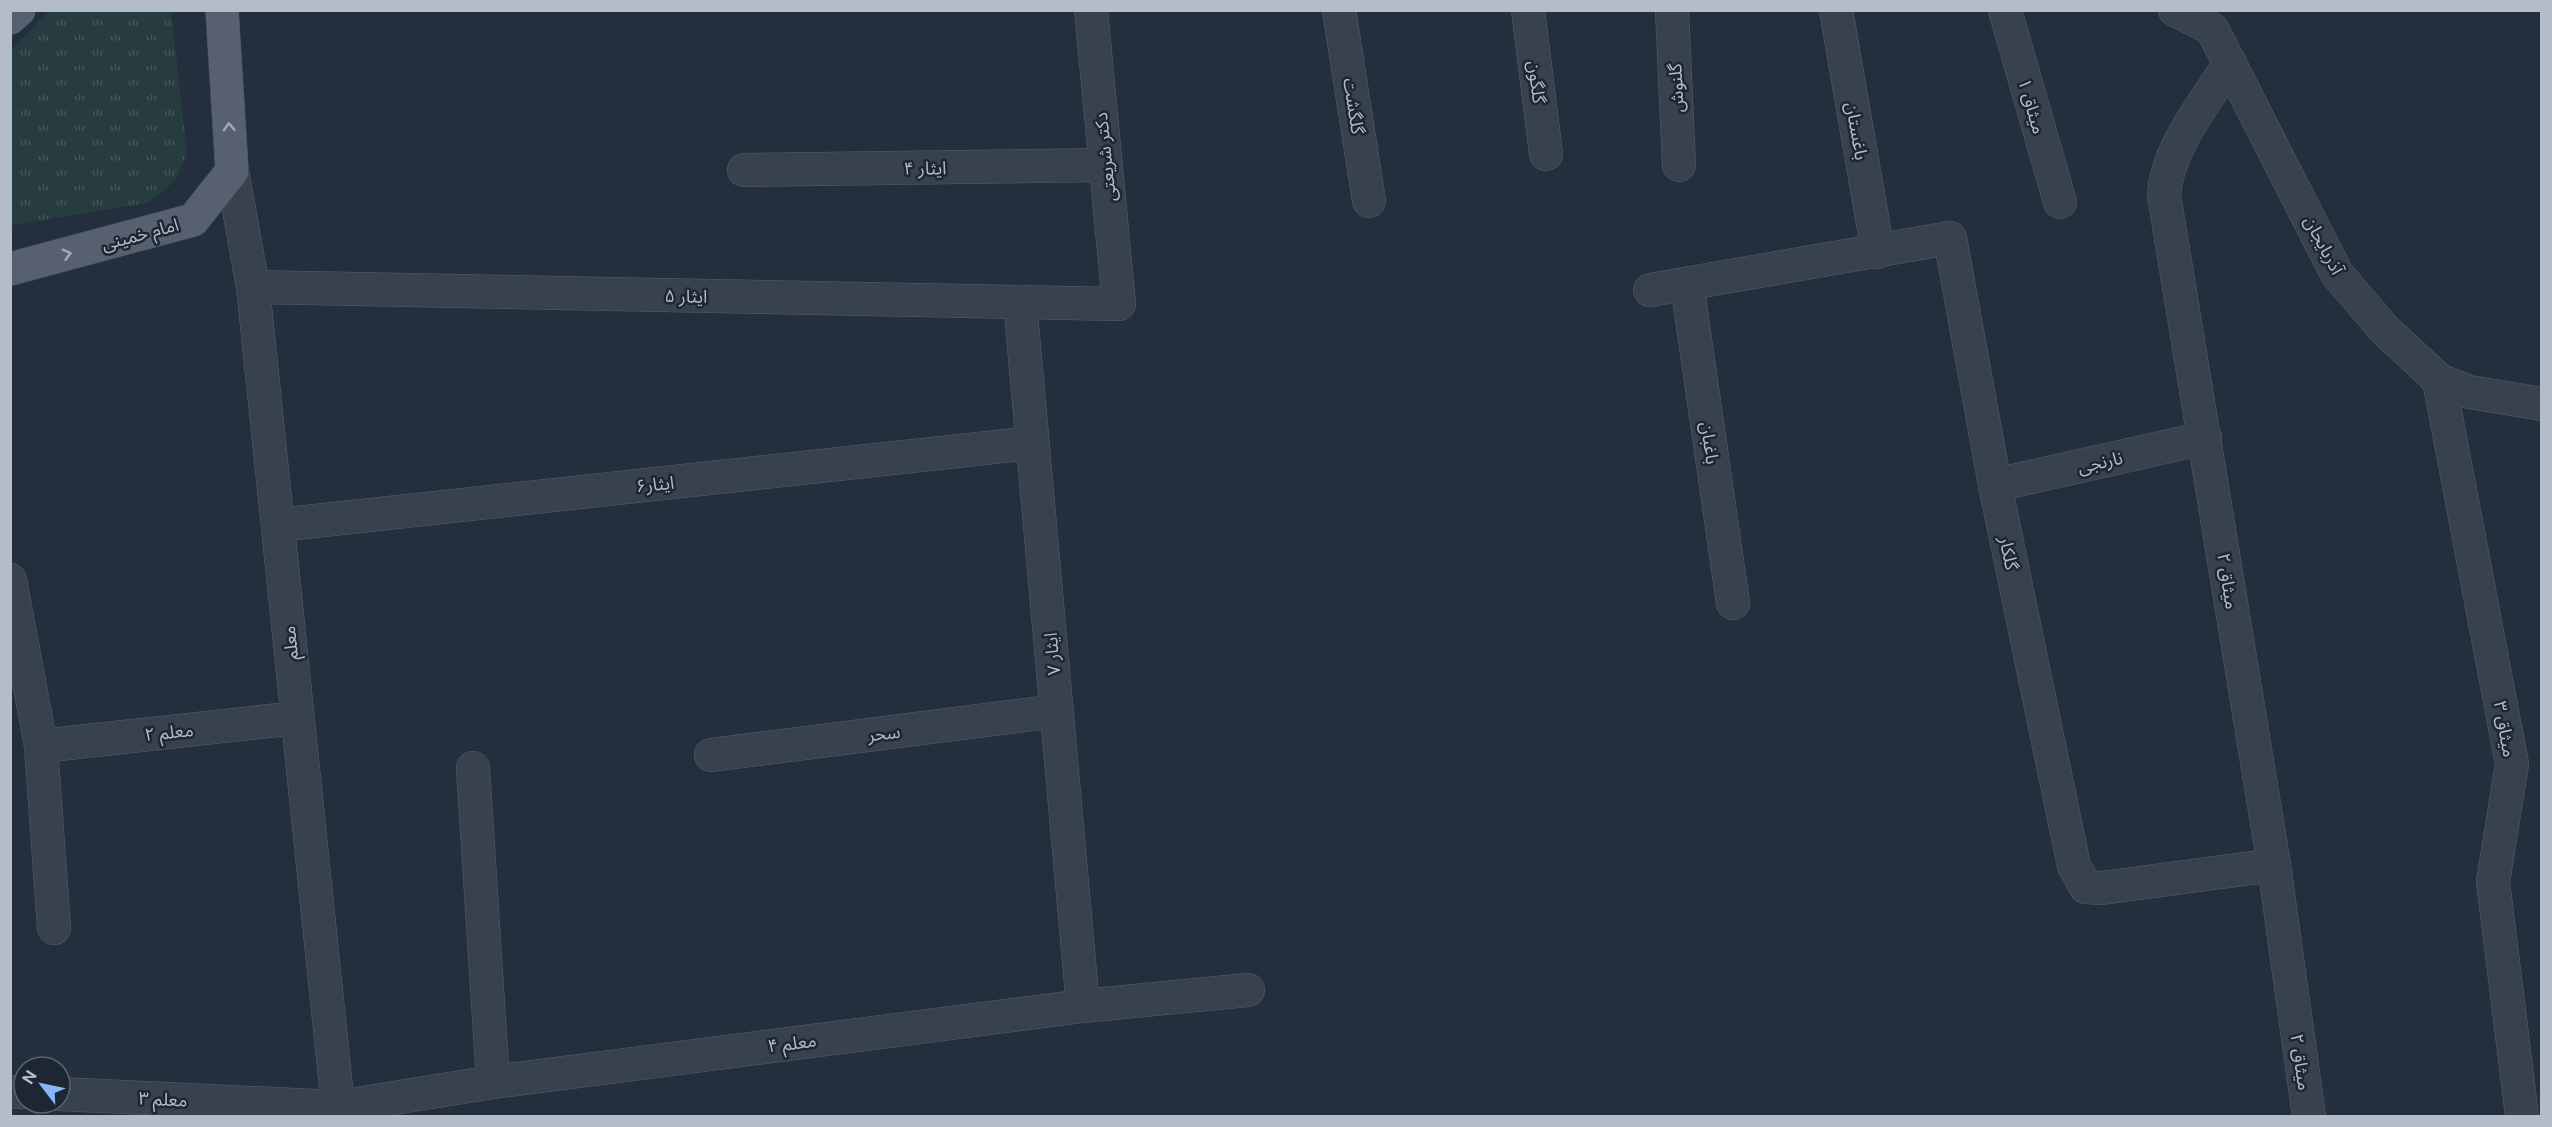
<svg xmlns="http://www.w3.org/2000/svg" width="2552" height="1127" viewBox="0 0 2552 1127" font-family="'Public Sans','Noto Sans Arabic',sans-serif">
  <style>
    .park { fill: url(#park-tufts) }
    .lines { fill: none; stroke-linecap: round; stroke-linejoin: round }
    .minor-casing { stroke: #565f6c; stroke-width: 34 }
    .major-casing { stroke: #414a57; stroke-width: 34 }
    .minor { stroke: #38414e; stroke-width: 33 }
    .major { stroke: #56606e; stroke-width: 33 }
    .oneway { stroke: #a1aab7 }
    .labels { text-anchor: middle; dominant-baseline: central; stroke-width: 5; stroke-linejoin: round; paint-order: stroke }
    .street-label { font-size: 18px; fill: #b4bcc9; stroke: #1d2633 }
  </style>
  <defs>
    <pattern id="park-tufts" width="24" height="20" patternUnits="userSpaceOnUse" patternTransform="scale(1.5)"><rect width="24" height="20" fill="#263c3f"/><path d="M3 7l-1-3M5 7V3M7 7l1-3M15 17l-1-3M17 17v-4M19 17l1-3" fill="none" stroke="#435659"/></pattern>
  </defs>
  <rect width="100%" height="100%" fill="#242f3e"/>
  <!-- park -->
  <polygon class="park" points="50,10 171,11 187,153 176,180 148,203 11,225 11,50"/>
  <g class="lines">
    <!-- minor casing -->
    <g class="minor-casing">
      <g id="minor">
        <polyline points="1339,10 1369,201"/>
        <polyline points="1528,10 1546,154"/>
        <polyline points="1672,10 1679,165"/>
        <polyline points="1836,10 1878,252"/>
        <polyline points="2005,10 2060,202"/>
        <polyline points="2175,10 2212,29 2337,274 2385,330 2439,380 2469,392 2542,404"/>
        <path d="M2230,63C2205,103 2167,148 2164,195L2274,865L2309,1116"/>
        <polyline points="744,170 1106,165"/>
        <polyline points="232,171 253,287 339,1116"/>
        <polyline points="1687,284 1733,603"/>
        <polyline points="253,287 1119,304 1091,10"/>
        <polyline points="1650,290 1950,238 1995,485 2074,866 2086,887 2102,888 2274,865"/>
        <polyline points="1020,302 1083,1006"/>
        <polyline points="2439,380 2512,764 2493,882 2522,1116"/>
        <polyline points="1995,485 2205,438"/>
        <polyline points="278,525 1032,443"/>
        <polyline points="10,580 41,746 54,928"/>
        <polyline points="41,746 297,718"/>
        <polyline points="711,755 1057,711"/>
        <polyline points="473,768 493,1082"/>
        <polyline points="10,1092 24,1092"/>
        <polyline points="60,1094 338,1107 493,1082 1083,1006 1248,990"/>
      </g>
    </g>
    <!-- major casing -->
    <g class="major-casing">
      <g id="major">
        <polyline points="10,18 19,10"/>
        <polyline points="10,269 193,220 232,171 222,10"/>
      </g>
    </g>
    <!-- minor -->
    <use href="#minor" class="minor"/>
    <!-- major -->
    <use href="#major" class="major"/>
  </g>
  <!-- one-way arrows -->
  <defs><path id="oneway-chevron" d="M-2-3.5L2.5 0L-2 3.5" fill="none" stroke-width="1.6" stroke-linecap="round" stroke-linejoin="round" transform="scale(1.5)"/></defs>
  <g class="oneway">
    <use href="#oneway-chevron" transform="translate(229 127) rotate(-93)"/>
    <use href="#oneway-chevron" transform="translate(67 254) rotate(-15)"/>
  </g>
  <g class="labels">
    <!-- street labels -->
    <g class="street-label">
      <text transform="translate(1537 82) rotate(83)">گلگون</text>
      <text transform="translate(1676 88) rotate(-93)">گلنوش</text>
      <text transform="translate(1354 106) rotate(81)">گلگشت</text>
      <text transform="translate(2032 106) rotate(74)">میثاق ۱</text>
      <text transform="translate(1857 131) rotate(80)">باغستان</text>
      <text transform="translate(1105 157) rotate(-96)">دکتر شریعتی</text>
      <text transform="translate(925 168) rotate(-1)">ایثار ۴</text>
      <text transform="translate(140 234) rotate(-15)">امام خمینی</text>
      <text transform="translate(2324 245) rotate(62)">آذربایجان</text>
      <text transform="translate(686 296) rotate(1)">ایثار ۵</text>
      <text transform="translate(1710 443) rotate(82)">باغبان</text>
      <text transform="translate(2100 462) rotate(-13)">نارنجی</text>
      <text transform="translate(655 484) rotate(-6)">ایثار۶</text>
      <text transform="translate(2009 553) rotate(78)">گلکار</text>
      <text transform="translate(2228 581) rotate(81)">میثاق ۲</text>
      <text transform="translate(290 643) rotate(-96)">معلم</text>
      <text transform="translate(1052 654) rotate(-95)">ایثار ۷</text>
      <text transform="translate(2505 729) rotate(80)">میثاق ۳</text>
      <text transform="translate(169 732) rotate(-6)">معلم ۲</text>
      <text transform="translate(884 733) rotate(-7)">سحر</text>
      <text transform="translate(792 1043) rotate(-7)">معلم ۴</text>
      <text transform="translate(2301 1062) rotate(82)">میثاق ۲</text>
      <text transform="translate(163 1099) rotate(3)">معلم ۳</text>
    </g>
  </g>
  <!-- border -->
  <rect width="2552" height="1127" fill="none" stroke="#b4bcc9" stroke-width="24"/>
  <!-- north arrow -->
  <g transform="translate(42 1085) rotate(302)"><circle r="28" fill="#1d2633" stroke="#59626f" stroke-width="1.5"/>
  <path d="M0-4.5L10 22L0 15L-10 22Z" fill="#8ab4f8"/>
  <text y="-9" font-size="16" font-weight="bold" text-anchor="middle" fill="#b4bcc9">N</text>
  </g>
</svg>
